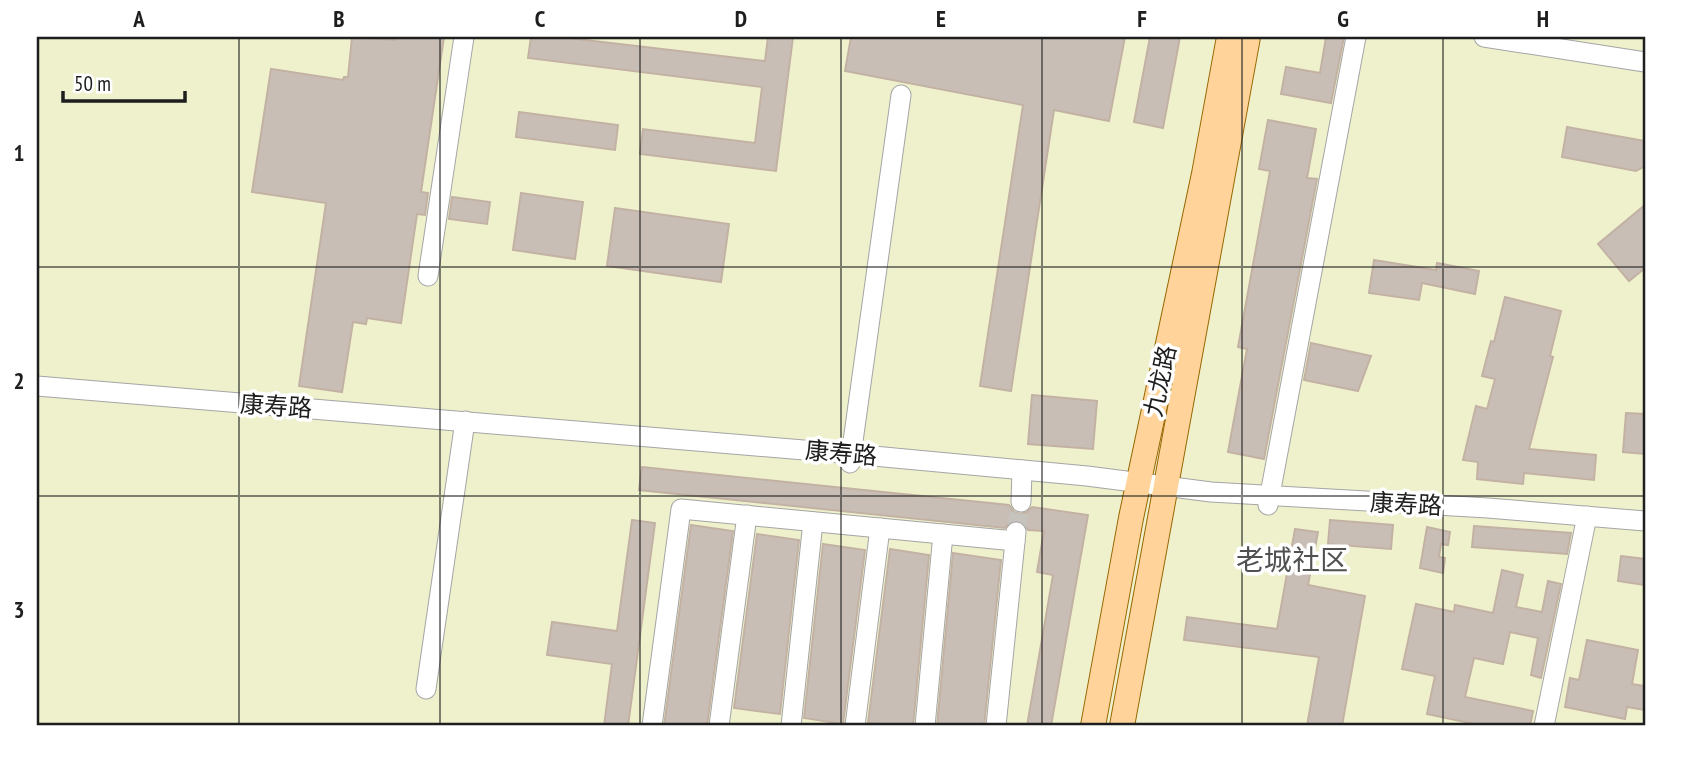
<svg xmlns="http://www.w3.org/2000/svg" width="1682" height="763" viewBox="0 0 1682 763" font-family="'PT Sans Narrow','Noto Sans SC',sans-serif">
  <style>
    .farmland { fill: #eef1cc }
    .building { fill: #c9beb6; stroke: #c3b2a4; stroke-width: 2 }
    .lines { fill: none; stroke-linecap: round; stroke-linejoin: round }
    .minor-tunnel { stroke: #c6c3bc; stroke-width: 19; stroke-dasharray: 19 10; stroke-linecap: butt }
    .minor-casing { stroke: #a5a5a5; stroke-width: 21 }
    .major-casing { stroke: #986600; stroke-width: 26 }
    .minor { stroke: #fff; stroke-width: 19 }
    .major { stroke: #ffd399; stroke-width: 24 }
    .grid { fill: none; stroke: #1e1e1e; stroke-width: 2; stroke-opacity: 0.55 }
    .labels { text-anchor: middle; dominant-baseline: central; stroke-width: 7; stroke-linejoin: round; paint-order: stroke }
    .street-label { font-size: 24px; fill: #1e1e1e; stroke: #fff }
    .quarter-label { font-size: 28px; fill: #515151; stroke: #fff }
    .neatline { fill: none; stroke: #1e1e1e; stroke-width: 2.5 }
    .grid-label { font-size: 23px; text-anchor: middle; font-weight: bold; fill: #1e1e1e }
  </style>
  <rect width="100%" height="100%" fill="#f0ece3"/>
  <!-- farmland -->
  <rect class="farmland" x="37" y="37" width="1608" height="689"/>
  <!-- building -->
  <g class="building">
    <polygon points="352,37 396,40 397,37 444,37 421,192 428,193 425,215 417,214 401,323 367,318 366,324 353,322 342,392 299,386 326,203 252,192 271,69 343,80 344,77 348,77"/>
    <polygon points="531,37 560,37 765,61 768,37 793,37 776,171 640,154 643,129 755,143 762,87 528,58"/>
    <polygon points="851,37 1125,37 1109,121 1054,110 1011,391 980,386 1023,105 845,71"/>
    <polygon points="1150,37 1180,37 1163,128 1134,122"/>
    <polygon points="1326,37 1344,37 1331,103 1281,94 1286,67 1320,73"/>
    <polygon points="519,112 618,125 615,150 516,137"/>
    <polygon points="1268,120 1316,129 1307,178 1317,179 1264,459 1228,452 1247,349 1238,347 1270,171 1259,169"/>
    <polygon points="1567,127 1645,141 1645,166 1636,171 1562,157"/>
    <polygon points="521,193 583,202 575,259 513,250"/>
    <polygon points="452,197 490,202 487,224 449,219"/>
    <polygon points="1645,205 1645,268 1629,281 1598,244"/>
    <polygon points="615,208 729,224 721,282 607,266"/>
    <polygon points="1374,260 1436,270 1437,263 1479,271 1475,294 1422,283 1419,300 1369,293"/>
    <polygon points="1505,297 1561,311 1550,356 1553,357 1529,449 1596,455 1594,480 1524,473 1523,484 1477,479 1478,462 1463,460 1476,406 1487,409 1495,379 1482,376 1491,341 1494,342"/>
    <polygon points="1311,343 1371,356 1358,391 1304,380"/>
    <polygon points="1032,395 1097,401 1093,449 1028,444"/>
    <polygon points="1626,413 1645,414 1645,454 1623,452"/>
    <polygon points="642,467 1009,505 1014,512 1020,514 1027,512 1032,507 1088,515 1051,726 1027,726 1053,575 1037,572 1044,531 1028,530 1024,523 1017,520 1010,521 1005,528 639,490"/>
    <polygon points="632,520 655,523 628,726 604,726 612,664 547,655 552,622 617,631"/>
    <polygon points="1330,520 1393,525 1391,549 1328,544"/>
    <polygon points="691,525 733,531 707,726 664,726"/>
    <polygon points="1474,526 1571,533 1567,554 1472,547"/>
    <polygon points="1427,527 1450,532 1448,545 1441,544 1439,557 1445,558 1443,573 1420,568"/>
    <polygon points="1295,529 1318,532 1308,585 1365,596 1342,726 1307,726 1319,657 1184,640 1187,617 1277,629"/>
    <polygon points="757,534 799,540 780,714 734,708"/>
    <polygon points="823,544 865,550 843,724 804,718"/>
    <polygon points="890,549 929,555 913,726 868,723"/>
    <polygon points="953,553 1001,560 984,726 937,726"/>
    <polygon points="1621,556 1645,559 1645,585 1618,581"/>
    <polygon points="1502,570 1523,575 1516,607 1542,612 1548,581 1561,584 1541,678 1531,675 1538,638 1510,632 1503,664 1474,658 1465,697 1533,711 1530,726 1484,726 1427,714 1435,676 1402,669 1416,604 1454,612 1455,605 1493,613"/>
    <polygon points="1587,640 1638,650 1632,684 1645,686 1645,710 1627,707 1625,719 1565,707 1570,678 1579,680"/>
  </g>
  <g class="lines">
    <!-- minor-tunnel -->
    <polyline class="minor-tunnel" points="1016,532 1021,502"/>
    <!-- minor casing -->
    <g class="minor-casing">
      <g id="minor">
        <polyline points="1484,37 1645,62"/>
        <polyline points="428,276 464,37"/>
        <polyline points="37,386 852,454 1087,476 1211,492 1488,508 1645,521"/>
        <polyline points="850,463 901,95"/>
        <polyline points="1021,502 1022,470"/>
        <polyline points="1268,505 1356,37"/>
        <polyline points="426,689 465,421"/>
        <polyline points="652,726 681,509 1015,541"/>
        <polyline points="719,726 747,515"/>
        <polyline points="791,726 813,522"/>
        <polyline points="855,726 880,528"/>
        <polyline points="925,726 943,534"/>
        <polyline points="996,726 1016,532"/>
        <polyline points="1544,726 1587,516"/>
      </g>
    </g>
    <!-- major casing -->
    <g class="major-casing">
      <g id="major">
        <polyline points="1093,726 1131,518 1204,174 1229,37"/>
        <polyline points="1122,726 1248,37"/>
      </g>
    </g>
    <!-- minor -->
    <use href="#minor" class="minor"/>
    <!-- major -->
    <use href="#major" class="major"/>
  </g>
  <!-- grid -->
  <path class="grid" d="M239,37V726M440,37V726M640,37V726M841,37V726M1042,37V726M1242,37V726M1443,37V726M37,267H1645M37,496H1645"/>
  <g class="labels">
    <!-- street labels -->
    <g class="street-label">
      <text transform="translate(1160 381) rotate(-78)">九龙路</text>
      <text transform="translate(276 406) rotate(4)">康寿路</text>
      <text transform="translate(841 453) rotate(5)">康寿路</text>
      <text transform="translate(1406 504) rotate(3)">康寿路</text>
    </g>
    <!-- quarter labels -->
    <g class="quarter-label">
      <text x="1292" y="559">老城社区</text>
    </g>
  </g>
  <!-- border -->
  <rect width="1682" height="763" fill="none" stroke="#ffffff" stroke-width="77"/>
  <!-- scale -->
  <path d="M63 91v10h122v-10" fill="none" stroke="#1e1e1e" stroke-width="3.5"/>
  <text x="74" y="91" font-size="21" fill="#1e1e1e" stroke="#ffffff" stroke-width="5" paint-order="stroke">50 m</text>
  <rect x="38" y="38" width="1606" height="686" class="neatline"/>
  <g class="grid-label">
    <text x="139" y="27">A</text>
    <text x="339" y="27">B</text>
    <text x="540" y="27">C</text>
    <text x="741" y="27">D</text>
    <text x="941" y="27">E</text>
    <text x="1142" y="27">F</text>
    <text x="1343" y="27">G</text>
    <text x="1543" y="27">H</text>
    <text x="19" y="161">1</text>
    <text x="19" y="389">2</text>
    <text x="19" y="618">3</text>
  </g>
</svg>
